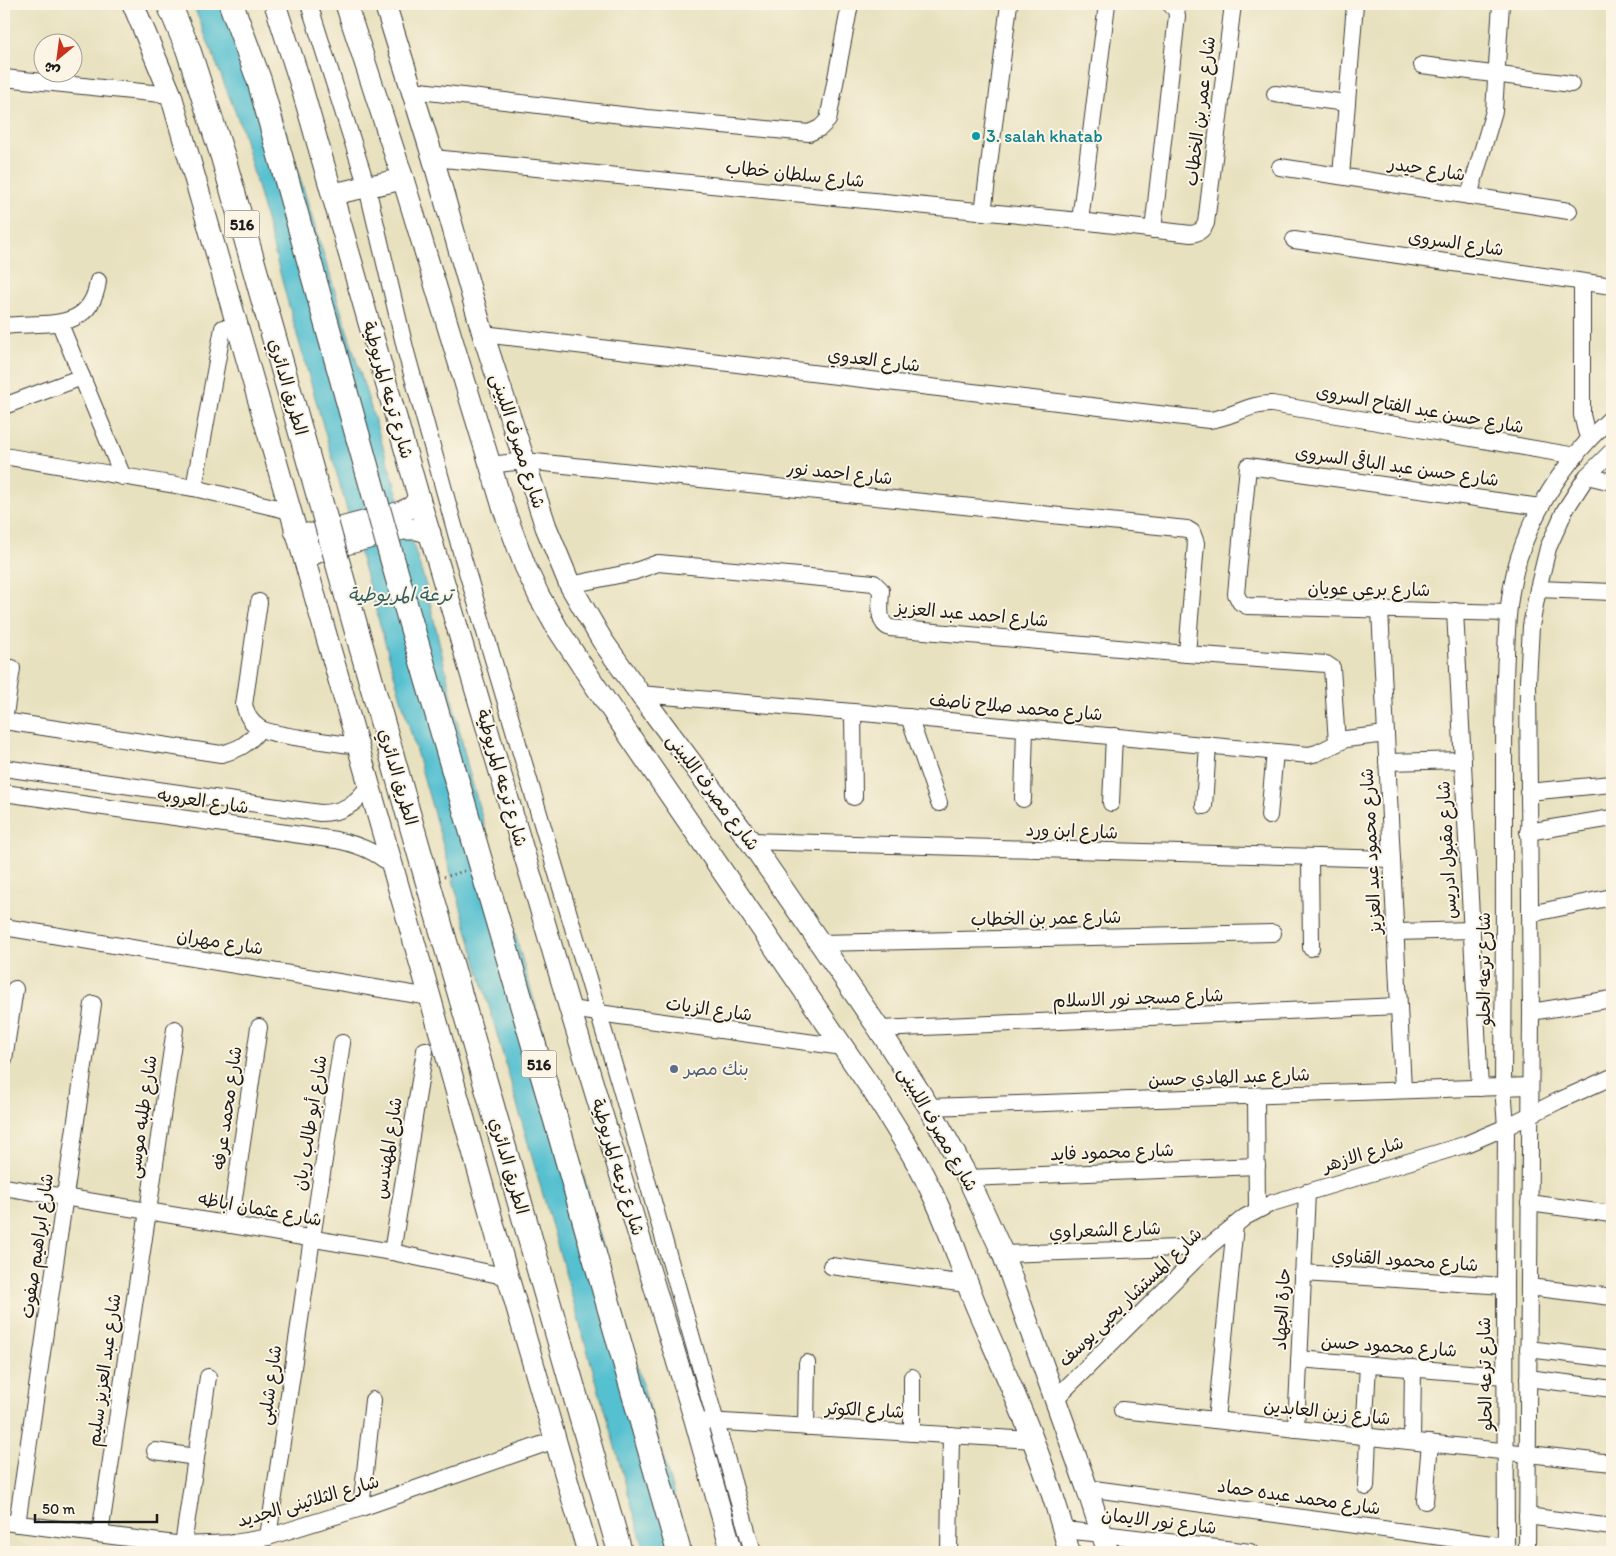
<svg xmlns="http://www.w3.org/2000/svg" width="1616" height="1556" viewBox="0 0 1616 1556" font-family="Itim,'Playpen Sans Arabic',sans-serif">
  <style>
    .water { fill: #55c0d0; stroke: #386e76 }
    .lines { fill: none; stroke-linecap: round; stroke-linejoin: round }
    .minor-casing { stroke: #3b3a34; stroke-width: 18 }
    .major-casing { stroke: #3b3a34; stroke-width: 23 }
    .highway-casing { stroke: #3b3a34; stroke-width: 26 }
    .path { stroke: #3b3a34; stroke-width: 3; stroke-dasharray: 1 4; stroke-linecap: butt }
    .minor { stroke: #fff; stroke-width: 16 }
    .major { stroke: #fff; stroke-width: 21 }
    .highway { stroke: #fff; stroke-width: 24 }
    .highway-bridge-casing { stroke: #3b3a34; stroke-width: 26; stroke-linecap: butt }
    .highway-bridge { stroke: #fff; stroke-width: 24 }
    .culture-dot { fill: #0f9aa8; stroke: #fcf5e5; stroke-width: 2 }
    .service-dot { fill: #5c6f8a; stroke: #fcf5e5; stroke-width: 2 }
    .labels { text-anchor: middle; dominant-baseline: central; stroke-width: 4; stroke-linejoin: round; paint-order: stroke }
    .shield { fill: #fcf5e5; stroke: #5f5d58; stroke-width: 1 }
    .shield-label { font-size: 16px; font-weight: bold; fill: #1c1c1c }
    .street-label { font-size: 18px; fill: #1c1c1c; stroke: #fcf5e5 }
    .culture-label { font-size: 18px; fill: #0d838f; stroke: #fcf5e5; text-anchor: start }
    .service-label { font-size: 18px; fill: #4e5e75; stroke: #fcf5e5; text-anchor: start }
    .water-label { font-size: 19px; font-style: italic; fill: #335e64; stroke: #fcf5e5 }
  </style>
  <rect width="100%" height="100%" fill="#fcf5e5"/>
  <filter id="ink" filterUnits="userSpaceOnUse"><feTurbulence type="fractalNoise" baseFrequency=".02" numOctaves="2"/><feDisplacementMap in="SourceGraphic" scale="10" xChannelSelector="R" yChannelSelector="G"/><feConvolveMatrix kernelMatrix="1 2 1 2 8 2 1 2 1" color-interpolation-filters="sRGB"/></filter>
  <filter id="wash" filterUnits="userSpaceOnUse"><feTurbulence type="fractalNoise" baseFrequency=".0096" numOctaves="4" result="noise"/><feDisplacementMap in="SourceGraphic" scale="20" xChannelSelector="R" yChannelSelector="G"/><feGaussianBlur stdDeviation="1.12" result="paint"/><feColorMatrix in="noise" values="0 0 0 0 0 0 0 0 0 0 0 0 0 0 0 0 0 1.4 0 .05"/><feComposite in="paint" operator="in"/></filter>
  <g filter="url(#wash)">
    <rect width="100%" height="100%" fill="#e8e1bf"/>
    <!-- water -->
    <polygon class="water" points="193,4 233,4 282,120 427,589 468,768 690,1552 645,1552 288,303 242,129"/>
  </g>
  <g filter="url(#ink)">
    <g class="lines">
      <!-- minor casing -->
      <g class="minor-casing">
        <g id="minor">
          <polyline points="309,4 367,187 406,352 462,555 621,1089 753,1552"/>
          <polyline points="1422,65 1571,84"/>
          <polyline points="4,78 171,95"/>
          <polyline points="412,90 647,118 809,133 820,128 828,120 850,4"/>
          <polyline points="1275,94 1347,103"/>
          <path d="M433,158L1080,221L1191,234C1199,233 1203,230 1206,223L1233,4"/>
          <polyline points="1280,167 1569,211"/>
          <polyline points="1341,176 1355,4"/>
          <polyline points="1469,196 1494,111 1501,4"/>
          <polyline points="983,213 1009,4"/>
          <polyline points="1080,221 1107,4"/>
          <polyline points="1153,230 1177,16 1176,10 1170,4"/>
          <polyline points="1294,240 1612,286"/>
          <polyline points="1582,282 1582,415 1586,431 1589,439"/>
          <polyline points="60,324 123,477"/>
          <path d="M4,326C43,321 91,334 98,281"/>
          <path d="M483,334L1209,420C1232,418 1249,403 1272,404L1576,456"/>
          <polyline points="4,406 82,377"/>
          <polyline points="4,456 194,488 290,511"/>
          <polyline points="489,465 525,461 1187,529 1192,532 1196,543 1187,654"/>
          <polyline points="1587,476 1612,482"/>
          <polyline points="194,488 223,328"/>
          <path d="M570,585L633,572L658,563L874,583L881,590C881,602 876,623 890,628L1187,654L1326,664L1332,668L1337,743"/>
          <polyline points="1538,589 1612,592"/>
          <path d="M259,602L244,705C247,714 249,721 258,727C269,736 339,743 357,746"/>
          <polyline points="1380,609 1403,1090"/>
          <polyline points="1455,611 1480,1088"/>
          <polyline points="1508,613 1247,606 1240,602 1236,594 1248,466 1540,507"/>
          <polyline points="640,694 853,712 1309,755 1317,753 1346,739 1386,734"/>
          <polyline points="853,712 854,797"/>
          <polyline points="909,717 939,803"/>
          <path d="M4,721L221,754C240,749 247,745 260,729"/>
          <polyline points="4,721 12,668"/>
          <polyline points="1387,762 1463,760"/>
          <path d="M4,768L320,813C342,813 357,804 368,786"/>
          <polyline points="1528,792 1612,784"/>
          <path d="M4,793L336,840C357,844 375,851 391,865"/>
          <polyline points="1023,799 1025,728"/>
          <polyline points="1111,803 1114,736"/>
          <polyline points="1204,806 1208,745"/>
          <polyline points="1269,816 1275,752"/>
          <polyline points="1528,832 1612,818"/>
          <polyline points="750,841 1392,859"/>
          <polyline points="1310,858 1311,948"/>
          <polyline points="1530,914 1612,897"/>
          <polyline points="4,927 430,997"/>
          <polyline points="1396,932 1472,930"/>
          <polyline points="820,943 1273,933"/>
          <polyline points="570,1009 843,1047"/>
          <polyline points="1531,1012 1612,999"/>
          <polyline points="879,1029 1399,1006"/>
          <polyline points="4,1059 15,989"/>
          <polyline points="1256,1096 1257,1210"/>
          <polyline points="929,1107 1530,1086"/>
          <polyline points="968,1178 1257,1166"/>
          <polyline points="4,1187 392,1252 508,1277"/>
          <polyline points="1529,1203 1612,1214"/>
          <polyline points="230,1225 259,1027"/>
          <polyline points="392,1252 425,1050"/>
          <polyline points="1003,1254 1208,1247"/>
          <polyline points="831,1266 967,1284"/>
          <polyline points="1303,1273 1505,1286"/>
          <polyline points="1529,1287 1612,1297"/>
          <polyline points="1528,1349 1612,1359"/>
          <polyline points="1299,1359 1505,1376"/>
          <polyline points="912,1377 912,1433"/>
          <polyline points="1528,1378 1612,1389"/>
          <polyline points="1054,1400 1208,1247 1245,1217 1272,1203 1464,1145 1506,1127 1558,1101 1612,1077"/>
          <polyline points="1122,1410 1612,1463"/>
          <polyline points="1216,1420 1235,1225"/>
          <polyline points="707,1421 1034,1440"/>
          <polyline points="806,1427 807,1363"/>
          <polyline points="1296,1429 1307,1192"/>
          <polyline points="1364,1436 1368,1365"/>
          <polyline points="1412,1441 1413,1368"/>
          <polyline points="155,1451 196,1457"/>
          <polyline points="1366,1487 1368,1436"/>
          <polyline points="1087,1488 1506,1546"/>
          <polyline points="1425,1501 1430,1443"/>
          <polyline points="361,1508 373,1400"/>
          <polyline points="1527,1516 1612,1527"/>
          <polyline points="4,1522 183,1545 234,1543 268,1537 361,1508 555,1440"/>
          <polyline points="17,1524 93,1004"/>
          <polyline points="1063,1530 1103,1534 1250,1552"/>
          <polyline points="100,1534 175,1029"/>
          <polyline points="268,1537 312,1238 342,1043"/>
          <polyline points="183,1545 208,1377"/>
          <polyline points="949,1552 951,1435"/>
          <path d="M1506,1552L1505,1286L1506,1127L1503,1087C1504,981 1504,876 1504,770C1504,731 1504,692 1506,654C1507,621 1509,589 1519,557C1537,503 1570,455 1612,417"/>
          <polyline points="1527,1552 1531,1012 1528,682 1531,626 1538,589 1548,548 1565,510 1587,476 1612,451"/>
        </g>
      </g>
      <!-- major casing -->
      <g class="major-casing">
        <g id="major">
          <polyline points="133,4 171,95 430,997 508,1277 588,1552"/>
          <polyline points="275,4 301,85 419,498 570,1009 695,1420 732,1552"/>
          <path d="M346,4L403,179L503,507L525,566L539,596L557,628L594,684L873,1091C895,1126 918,1161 935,1199C952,1234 962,1273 977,1308C1012,1388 1048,1467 1069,1552"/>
          <polyline points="385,4 433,158 483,334 546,527 570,585 602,640 640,694 750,841 879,1029 929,1107 968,1178 1003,1254 1087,1488 1108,1552"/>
          <polyline points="333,194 403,179"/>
          <polyline points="295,531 306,534 318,534 401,512 412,507 419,498"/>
          <polyline points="305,561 313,554 323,550 403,529 417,529 430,533"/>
        </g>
      </g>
      <!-- highway casing -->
      <g class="highway-casing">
        <g id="highway">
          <polyline points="169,4 188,49 223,157 305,447"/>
          <polyline points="231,4 259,80 358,437"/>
        </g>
      </g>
      <!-- path -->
      <polyline class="path" points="444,877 465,871"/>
      <!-- minor -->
      <use href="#minor" class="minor"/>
      <!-- major -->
      <use href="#major" class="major"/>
      <!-- highway -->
      <use href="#highway" class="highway"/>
      <!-- highway-bridge casing -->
      <g class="highway-bridge-casing">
        <g id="highway-bridge">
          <polyline points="358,437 397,576 561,1138 679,1552"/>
          <polyline points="305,447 408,813 620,1552"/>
        </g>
      </g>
      <!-- highway-bridge -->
      <use href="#highway-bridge" class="highway-bridge"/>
    </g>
  </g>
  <!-- markers -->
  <circle class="culture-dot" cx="976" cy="136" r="5"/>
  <circle class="service-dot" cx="674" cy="1069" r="5"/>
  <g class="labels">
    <!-- shield labels -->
    <g class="shield">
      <rect x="224.5" y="210.5" width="35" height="27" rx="4"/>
      <rect x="521.5" y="1050.5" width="35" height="27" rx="4"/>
    </g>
    <g class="shield-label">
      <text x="242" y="224">516</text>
      <text x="539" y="1064">516</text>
    </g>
    <!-- street labels -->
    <g class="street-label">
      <text transform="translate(1200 111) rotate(-83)">شارع عمر بن الخطاب</text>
      <text transform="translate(1427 169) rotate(9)">شارع حيدر</text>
      <text transform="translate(795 174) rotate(6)">شارع سلطان خطاب</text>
      <text transform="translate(1456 243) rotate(8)">شارع السروى</text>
      <text transform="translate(874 360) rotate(7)">شارع العدوي</text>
      <text transform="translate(288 387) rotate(74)">الطريق الدائري</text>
      <text transform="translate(388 390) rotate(74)">شارع ترعه المريوطية</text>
      <text transform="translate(1420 409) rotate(10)">شارع حسن عبد الفتاح السروى</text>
      <text transform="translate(518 441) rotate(72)">شارع مصرف اللبينى</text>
      <text transform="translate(1397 466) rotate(8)">شارع حسن عبد الباقى السروى</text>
      <text transform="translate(840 473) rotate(6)">شارع احمد نور</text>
      <text transform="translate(1369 589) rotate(1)">شارع برعى عويان</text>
      <text transform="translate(972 614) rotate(5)">شارع احمد عبد العزيز</text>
      <text transform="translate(1016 707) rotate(5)">شارع محمد صلاح ناصف</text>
      <text transform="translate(398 777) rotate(74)">الطريق الدائري</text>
      <text transform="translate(502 778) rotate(74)">شارع ترعه المريوطية</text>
      <text transform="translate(713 792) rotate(53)">شارع مصرف اللبينى</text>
      <text transform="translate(203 801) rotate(8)">شارع العروبه</text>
      <text transform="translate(1072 831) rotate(2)">شارع ابن ورد</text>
      <text transform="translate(1447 850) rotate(-93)">شارع مقبول ادريس</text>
      <text transform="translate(1371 851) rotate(-93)">شارع محمود عبد العزيز</text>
      <text transform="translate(1046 918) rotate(-1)">شارع عمر بن الخطاب</text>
      <text transform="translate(220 942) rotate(9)">شارع مهران</text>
      <text transform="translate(1484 969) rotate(-90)">شارع ترعه الحلو</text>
      <text transform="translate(1138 998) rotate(-2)">شارع مسجد نور الاسلام</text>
      <text transform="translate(709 1009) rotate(8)">شارع الزيات</text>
      <text transform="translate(1229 1077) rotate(-2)">شارع عبد الهادي حسن</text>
      <text transform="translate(227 1108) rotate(-82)">شارع محمد عرفه</text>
      <text transform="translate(142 1117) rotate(-82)">شارع طلبه موسى</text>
      <text transform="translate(310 1123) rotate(-81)">شارع أبو طالب ريان</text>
      <text transform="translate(938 1129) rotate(60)">شارع مصرف اللبينى</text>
      <text transform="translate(388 1148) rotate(-81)">شارع المهندس</text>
      <text transform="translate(1112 1152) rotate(-2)">شارع محمود فايد</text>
      <text transform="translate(1363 1154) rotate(-17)">شارع الازهر</text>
      <text transform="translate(509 1166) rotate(74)">الطريق الدائري</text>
      <text transform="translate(618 1167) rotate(73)">شارع ترعه المريوطية</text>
      <text transform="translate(260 1209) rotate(10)">شارع عثمان اباظه</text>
      <text transform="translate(1105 1230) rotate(-2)">شارع الشعراوي</text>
      <text transform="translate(37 1246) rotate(-82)">شارع ابراهيم صفوت</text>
      <text transform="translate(1405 1260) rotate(4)">شارع محمود القناوي</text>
      <text transform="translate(1130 1297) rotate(-44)">شارع المستشار يحيى يوسف</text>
      <text transform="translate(1282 1309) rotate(-87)">حارة الجهاد</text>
      <text transform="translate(1389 1346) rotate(4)">شارع محمود حسن</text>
      <text transform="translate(104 1370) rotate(-82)">شارع عبد العزيز سليم</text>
      <text transform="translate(1485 1374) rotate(-91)">شارع ترعه الحلو</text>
      <text transform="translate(270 1385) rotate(-82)">شارع شلبى</text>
      <text transform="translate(865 1410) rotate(3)">شارع الكوثر</text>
      <text transform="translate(1327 1412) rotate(6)">شارع زين العابدين</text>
      <text transform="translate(1299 1497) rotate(8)">شارع محمد عبده حماد</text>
      <text transform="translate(308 1501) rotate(-16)">شارع الثلاثينى الجديد</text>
      <text transform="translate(1159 1521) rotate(7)">شارع نور الايمان</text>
    </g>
    <!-- culture labels -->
    <g class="culture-label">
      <text x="986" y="136">3. salah khatab</text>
    </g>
    <!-- service labels -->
    <g class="service-label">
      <text x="684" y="1069">بنك مصر</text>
    </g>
    <!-- water labels -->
    <g class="water-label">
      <text x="400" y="594">ترعة المريوطية</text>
    </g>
  </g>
  <!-- margin -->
  <rect width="1616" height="1556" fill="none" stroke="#fcf5e5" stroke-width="20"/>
  <!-- north arrow -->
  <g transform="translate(58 58) rotate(209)"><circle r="24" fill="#fcf5e5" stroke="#a29e95"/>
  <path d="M0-4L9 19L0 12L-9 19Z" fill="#c8321e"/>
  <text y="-8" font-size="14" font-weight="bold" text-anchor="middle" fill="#1c1c1c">ش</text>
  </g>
  <!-- scale -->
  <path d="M35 1514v8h122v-8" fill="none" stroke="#1c1c1c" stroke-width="2.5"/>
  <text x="42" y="1514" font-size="15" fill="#1c1c1c" stroke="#fcf5e5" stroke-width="4" paint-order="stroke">50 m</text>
</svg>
